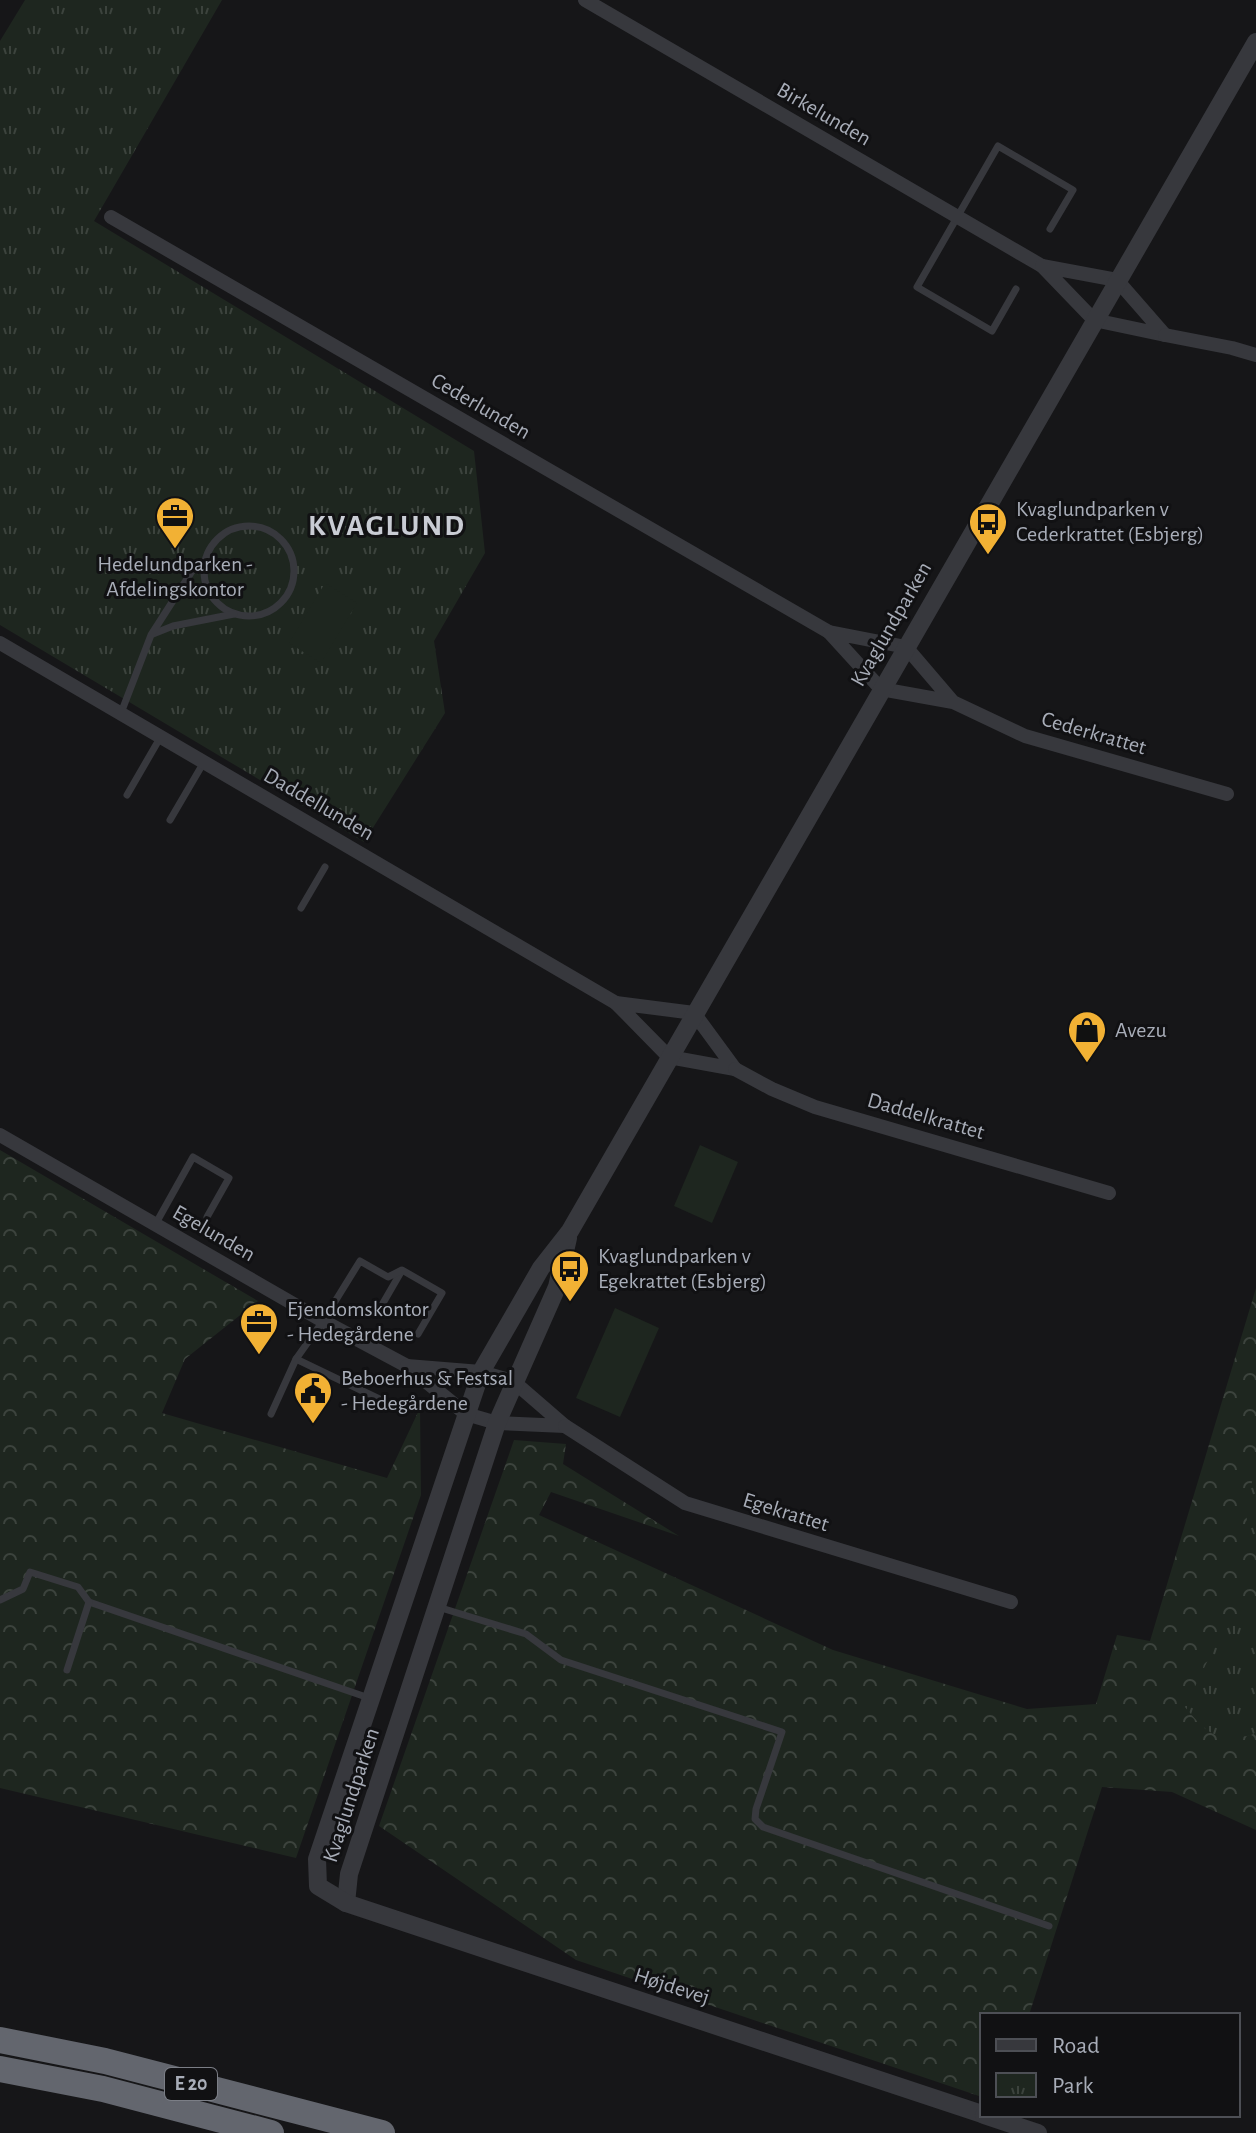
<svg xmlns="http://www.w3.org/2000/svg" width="1256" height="2133" viewBox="0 0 1256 2133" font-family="'Alegreya Sans',sans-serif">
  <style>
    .forest { fill: url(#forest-crowns) }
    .park { fill: url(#park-tufts) }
    .pitch { fill: #1e261f }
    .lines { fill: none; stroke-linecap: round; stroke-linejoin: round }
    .service { stroke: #37383d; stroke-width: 7 }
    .minor { stroke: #37383d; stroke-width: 14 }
    .tertiary { stroke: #37383d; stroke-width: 18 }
    .motorway { stroke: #63666e; stroke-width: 26 }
    .labels { text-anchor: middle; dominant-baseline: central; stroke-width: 6; stroke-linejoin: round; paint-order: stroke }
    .shield { fill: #111113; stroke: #7b7e86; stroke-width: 2 }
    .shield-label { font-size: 20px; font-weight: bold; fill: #a8adb8 }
    .street-label { font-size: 22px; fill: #a8adb8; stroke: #111113 }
    .poi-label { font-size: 22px; fill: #a8adb8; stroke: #111113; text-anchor: start }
    .district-label { font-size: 30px; font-weight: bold; letter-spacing: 2px; fill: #c9ccd4; stroke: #111113 }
  </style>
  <defs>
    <pattern id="forest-crowns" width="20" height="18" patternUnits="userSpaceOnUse" patternTransform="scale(2)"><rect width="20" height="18" fill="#1e261f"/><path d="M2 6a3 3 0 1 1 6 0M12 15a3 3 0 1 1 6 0" fill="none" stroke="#3c433d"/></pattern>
    <pattern id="park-tufts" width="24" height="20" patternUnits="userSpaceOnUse" patternTransform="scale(2)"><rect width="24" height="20" fill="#1e261f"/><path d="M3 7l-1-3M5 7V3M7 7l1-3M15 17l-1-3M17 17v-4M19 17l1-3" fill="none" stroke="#3c433d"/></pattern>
  </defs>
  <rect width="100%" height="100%" fill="#161618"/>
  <!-- forest -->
  <g class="forest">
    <polygon points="0,1150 258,1301 185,1359 162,1413 387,1478 420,1408 421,1495 296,1858 0,1788"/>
    <polygon points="1256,1288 1256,1830 1172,1792 1102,1787 1029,2015 982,2015 982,2097 576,1960 379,1826 514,1440 566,1444 563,1464 679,1536 551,1492 539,1515 833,1650 1027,1709 1096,1704 1117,1635 1150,1641"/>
  </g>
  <!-- park -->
  <g class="park">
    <polygon points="25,0 222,0 94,221 474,451 485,553 434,641 445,713 364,842 0,625 0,41"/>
    <path d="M1256,1469V1548C1240,1528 1248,1492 1256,1469Z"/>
    <path d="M1251,1619L1256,1621V1732C1250,1737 1245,1736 1238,1737C1210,1739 1202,1727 1185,1707L1227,1621Z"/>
  </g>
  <!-- pitch -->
  <g class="pitch">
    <polygon points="325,583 357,603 321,663 289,643"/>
    <polygon points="700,1145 738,1162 712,1223 674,1206"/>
    <polygon points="615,1308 659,1328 620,1417 576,1398"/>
  </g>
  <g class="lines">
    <!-- service -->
    <g class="service">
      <polyline points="1016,289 992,331 917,287 998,146 1073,190 1050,229"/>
      <circle cx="249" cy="571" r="45"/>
      <polyline points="153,634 173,626 234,614"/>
      <polyline points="121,713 151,635 194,568 205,563"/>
      <polyline points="127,795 160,738"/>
      <polyline points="170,820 204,762"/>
      <polyline points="301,908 325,867"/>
      <polyline points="155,1225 193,1157 229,1178 207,1217"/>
      <polyline points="379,1310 401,1272"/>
      <polyline points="296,1359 396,1407"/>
      <polyline points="271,1414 296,1359 323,1321 360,1261 388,1277 402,1270 442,1293 418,1334"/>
      <polyline points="0,1600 23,1589 30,1572 78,1587 89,1602 369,1698"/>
      <polyline points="438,1607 526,1634 561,1660 782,1732 756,1809 755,1819 763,1827 1049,1926"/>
      <polyline points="67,1670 89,1602"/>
    </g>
    <!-- minor -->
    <g class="minor">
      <polyline points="585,0 1042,266"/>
      <polyline points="111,217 829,632"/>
      <polygon points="1042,266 1117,280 1165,335 1094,320"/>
      <polyline points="1165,335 1232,348 1256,355"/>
      <polyline points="0,643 616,1003"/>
      <polyline points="953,702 906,647 829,632 881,689 953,702 1025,736 1227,794"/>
      <polygon points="616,1003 694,1013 735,1069 669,1057"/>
      <polyline points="735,1069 772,1089 815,1107 1109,1193"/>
      <polyline points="0,1135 323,1321 407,1366"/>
      <polygon points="407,1366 481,1372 513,1381 565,1426 497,1423 466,1414"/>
      <polyline points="565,1426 685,1503 1011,1602"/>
    </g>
    <!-- tertiary -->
    <g class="tertiary">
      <polyline points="346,1903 349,1874 497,1423 557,1287 568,1238"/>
      <polyline points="982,2114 346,1903 318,1886 317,1859 481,1372 541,1268 570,1231 1256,42"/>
      <polyline points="984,2115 1038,2133"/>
    </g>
    <!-- motorway -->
    <g class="motorway">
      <polyline points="0,2040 105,2061 382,2133"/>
      <polyline points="0,2069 103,2089 271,2133"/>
    </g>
  </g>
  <!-- icons -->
  <defs>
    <g id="office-pin" transform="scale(2)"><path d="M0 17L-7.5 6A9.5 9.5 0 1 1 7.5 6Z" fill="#f2b134" stroke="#111113"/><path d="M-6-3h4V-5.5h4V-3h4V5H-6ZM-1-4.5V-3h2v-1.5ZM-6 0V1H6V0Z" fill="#111"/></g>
    <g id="bus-pin" transform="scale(2)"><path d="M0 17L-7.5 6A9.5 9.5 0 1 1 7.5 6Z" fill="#f2b134" stroke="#111113"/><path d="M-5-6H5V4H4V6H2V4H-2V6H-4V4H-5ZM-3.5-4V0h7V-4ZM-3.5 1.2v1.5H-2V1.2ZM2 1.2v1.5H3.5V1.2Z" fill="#111"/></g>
    <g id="shop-pin" transform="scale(2)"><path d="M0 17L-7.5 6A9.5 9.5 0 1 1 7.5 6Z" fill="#f2b134" stroke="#111113"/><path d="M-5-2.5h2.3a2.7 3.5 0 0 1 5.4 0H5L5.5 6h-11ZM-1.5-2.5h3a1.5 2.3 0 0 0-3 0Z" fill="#111"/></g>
    <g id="civic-pin" transform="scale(2)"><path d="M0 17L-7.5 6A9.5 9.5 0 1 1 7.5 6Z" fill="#f2b134" stroke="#111113"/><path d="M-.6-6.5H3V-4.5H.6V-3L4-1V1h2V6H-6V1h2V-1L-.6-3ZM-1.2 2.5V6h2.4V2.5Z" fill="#111"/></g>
  </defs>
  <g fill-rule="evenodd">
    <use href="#office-pin" x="175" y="516"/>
    <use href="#bus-pin" x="988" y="522"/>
    <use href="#shop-pin" x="1087" y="1030"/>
    <use href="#bus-pin" x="570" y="1269"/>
    <use href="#office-pin" x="259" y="1322"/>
    <use href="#civic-pin" x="313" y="1391"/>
  </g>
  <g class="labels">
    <!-- shield labels -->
    <rect class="shield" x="165" y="2068" width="52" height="32" rx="6"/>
    <g class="shield-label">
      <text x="191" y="2084">E 20</text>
    </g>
    <!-- street labels -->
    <g class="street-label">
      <text transform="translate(824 114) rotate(30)">Birkelunden</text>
      <text transform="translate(481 406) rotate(30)">Cederlunden</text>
      <text transform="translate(891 624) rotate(-60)">Kvaglundparken</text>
      <text transform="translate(1094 733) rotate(16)">Cederkrattet</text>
      <text transform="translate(319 804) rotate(30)">Daddellunden</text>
      <text transform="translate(926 1116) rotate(16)">Daddelkrattet</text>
      <text transform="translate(214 1233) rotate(30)">Egelunden</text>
      <text transform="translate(786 1512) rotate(17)">Egekrattet</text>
      <text transform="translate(351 1795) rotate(-72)">Kvaglundparken</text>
      <text transform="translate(672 1986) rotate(18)">Højdevej</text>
    </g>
    <!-- poi labels -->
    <g class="poi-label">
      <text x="1016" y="509">Kvaglundparken v<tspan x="1016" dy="25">Cederkrattet (Esbjerg)</tspan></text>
      <text x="175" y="564" text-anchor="middle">Hedelundparken -<tspan x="175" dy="25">Afdelingskontor</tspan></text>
      <text x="1115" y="1030">Avezu</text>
      <text x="598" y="1256">Kvaglundparken v<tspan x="598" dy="25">Egekrattet (Esbjerg)</tspan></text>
      <text x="287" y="1309">Ejendomskontor<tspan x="287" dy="25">- Hedegårdene</tspan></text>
      <text x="341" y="1378">Beboerhus &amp; Festsal<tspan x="341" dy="25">- Hedegårdene</tspan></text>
    </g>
    <!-- district labels -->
    <g class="district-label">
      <text x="387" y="526">KVAGLUND</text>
    </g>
  </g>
  <!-- legend -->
  <rect x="980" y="2013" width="260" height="104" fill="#111113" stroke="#4d4f55" stroke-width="2"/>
  <rect x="996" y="2039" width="40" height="12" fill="#37383d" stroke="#4d4f55" stroke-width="2"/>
  <text x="1052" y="2053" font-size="24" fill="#a8adb8">Road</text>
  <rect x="996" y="2073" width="40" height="24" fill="url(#park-tufts)" stroke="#4d4f55" stroke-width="2"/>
  <text x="1052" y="2093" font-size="24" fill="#a8adb8">Park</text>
</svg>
